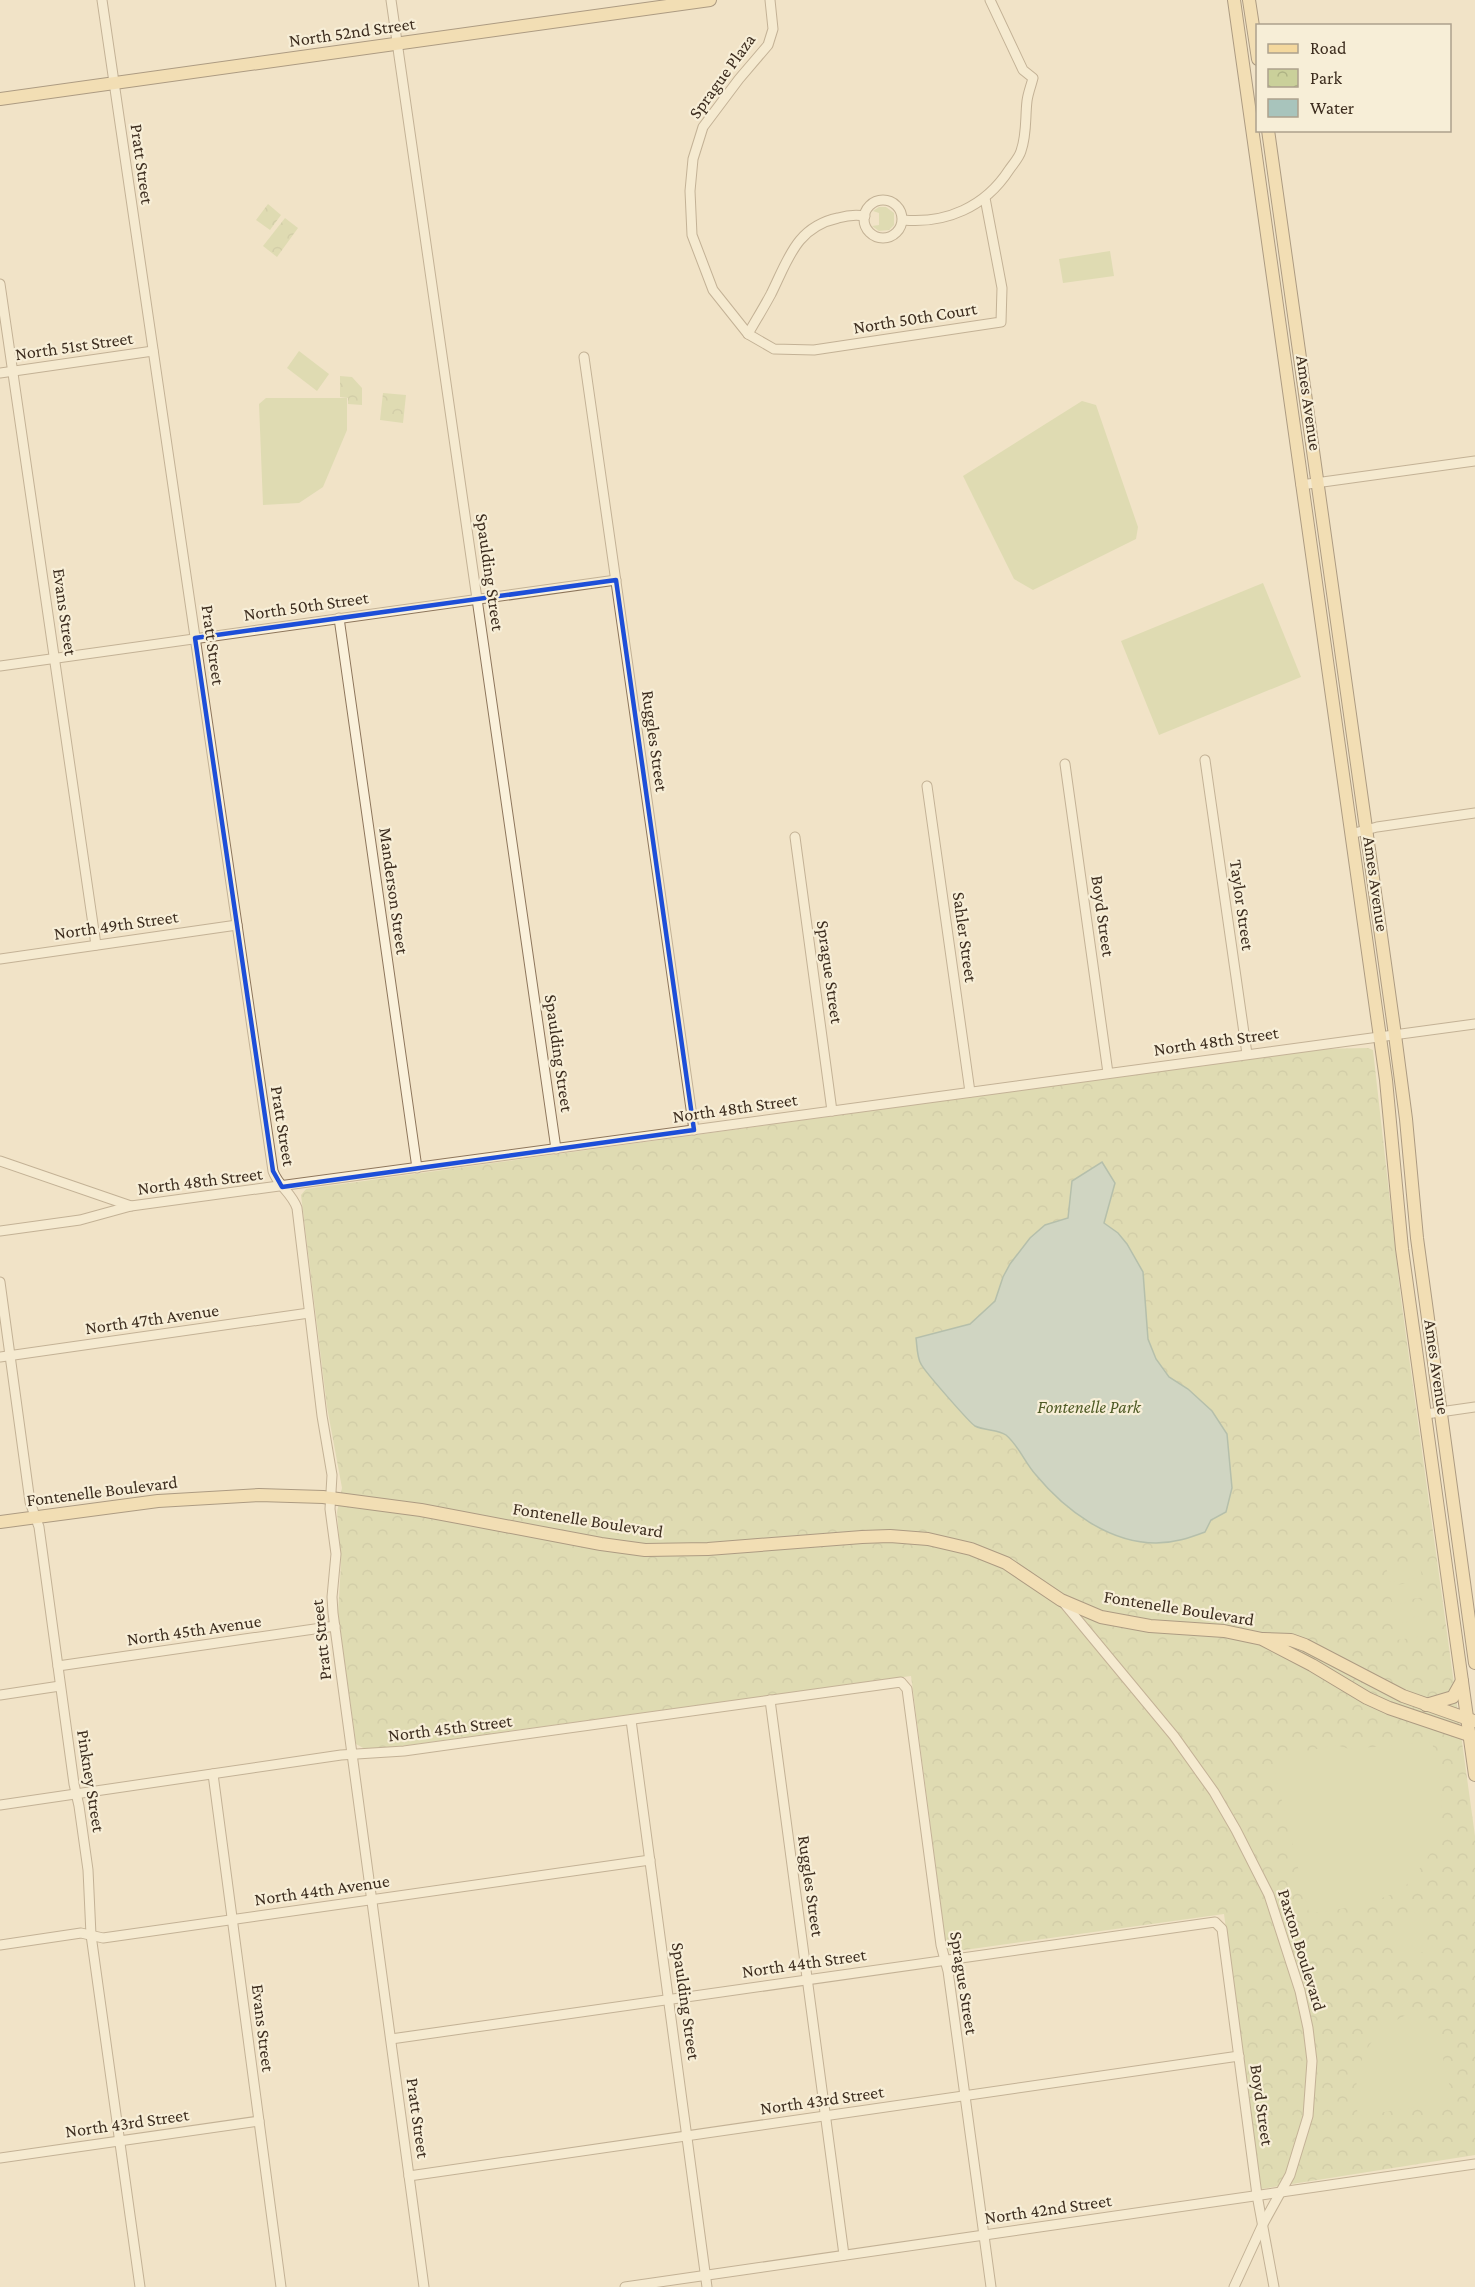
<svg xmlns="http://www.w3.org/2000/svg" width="1475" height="2287" viewBox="0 0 1475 2287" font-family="'Crimson Pro',serif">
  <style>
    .grass { fill: url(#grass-tufts) }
    .park { fill: url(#park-crowns) }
    .pitch { fill: #cad09a }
    .water { fill: #a8c4bc; stroke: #6e938a; stroke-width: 1.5 }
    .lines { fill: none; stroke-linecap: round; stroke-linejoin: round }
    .minor-casing { stroke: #8d755b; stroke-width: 11 }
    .major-casing { stroke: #5b432f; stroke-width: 14 }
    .minor { stroke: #faf1db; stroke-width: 9 }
    .major { stroke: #f4d89e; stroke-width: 12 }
    .marked { fill: none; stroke: #1d4ed8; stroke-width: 4.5; stroke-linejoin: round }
    .labels { text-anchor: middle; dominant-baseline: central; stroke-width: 4.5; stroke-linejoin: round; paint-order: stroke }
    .street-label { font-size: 18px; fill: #3d2d1f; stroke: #f7eed7 }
    .park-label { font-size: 18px; font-style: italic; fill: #4e5a25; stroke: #f7eed7 }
  </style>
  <defs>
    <pattern id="grass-tufts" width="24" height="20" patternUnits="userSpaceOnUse" patternTransform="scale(1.5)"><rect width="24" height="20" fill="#cad09a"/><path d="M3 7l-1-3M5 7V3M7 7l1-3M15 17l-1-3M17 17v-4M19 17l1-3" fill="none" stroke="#aeb384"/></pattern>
    <pattern id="park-crowns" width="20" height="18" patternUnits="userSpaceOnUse" patternTransform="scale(1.5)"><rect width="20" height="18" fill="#cad09a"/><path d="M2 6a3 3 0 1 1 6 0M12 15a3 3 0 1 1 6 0" fill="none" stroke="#aeb384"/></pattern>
  </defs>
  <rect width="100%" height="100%" fill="#f1e3c7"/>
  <!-- grass -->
  <polygon class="grass" points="879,207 886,207 894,213 894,225 889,230 879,231 872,226 879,225 879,213 873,211"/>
  <!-- park -->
  <g class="park">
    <polygon points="268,204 281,215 270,230 256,220"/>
    <polygon points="285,218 298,228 277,257 263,246"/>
    <polygon points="340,376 352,377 362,388 362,405 348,404 348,398 340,397"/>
    <polygon points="383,393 406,395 403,423 380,420"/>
    <polygon points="1368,1048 1373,1050 1401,1299 1475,1836 1475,2155 1261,2189 1224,1914 950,1952 946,1945 911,1676 387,1748 365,1749 356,1744 338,1613 341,1564 337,1512 342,1488 327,1407 301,1195 306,1189 1317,1049"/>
  </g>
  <!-- pitch -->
  <g class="pitch">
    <polygon points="1110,251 1114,276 1063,283 1059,259"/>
    <polygon points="299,351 329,374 317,391 287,368"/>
    <polygon points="266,398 347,398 347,430 323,487 299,503 263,505 259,404"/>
    <polygon points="1082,401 1096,405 1138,527 1136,539 1033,590 1014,579 963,476"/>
    <polygon points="1263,583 1301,677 1159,735 1121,641"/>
    <polygon points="1419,1561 1422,1577 1389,1582 1386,1566"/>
    <polygon points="1422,1581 1425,1597 1392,1602 1389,1586"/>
    <polygon points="1425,1600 1427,1615 1394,1620 1392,1605"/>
    <polygon points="1427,1619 1430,1635 1397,1640 1394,1624"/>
    <path d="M1432,1742C1439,1772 1446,1806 1438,1837C1436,1846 1430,1854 1425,1861C1418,1871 1412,1882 1401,1889C1382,1902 1332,1912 1309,1913L1273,1764L1279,1757L1336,1745L1349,1749Z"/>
    <polygon points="1425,1911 1428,1952 1398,1955 1394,1914"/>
    <path d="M1425,2008L1443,2058L1451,2092L1445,2103L1358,2116C1349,2061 1371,2024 1425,2008Z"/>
  </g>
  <!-- water -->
  <path class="water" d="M1102,1162L1115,1183L1104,1223L1118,1233L1127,1244L1143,1272L1148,1339L1156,1359L1169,1377L1188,1389L1212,1411L1227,1434L1232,1488L1226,1512L1211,1520L1205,1532C1189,1538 1174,1543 1156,1543C1109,1543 1065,1510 1036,1475C1025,1463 1019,1446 1006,1435C998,1429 985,1431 975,1426C970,1423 925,1372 921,1364C917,1358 917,1345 916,1338L970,1324L995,1301L1003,1277L1010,1264L1030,1238L1045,1225L1068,1218L1072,1181Z"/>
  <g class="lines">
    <!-- minor casing -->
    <g class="minor-casing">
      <g id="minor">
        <path d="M102,0L273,1171C278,1186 292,1193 297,1208L322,1416L332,1475L330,1509L336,1554L332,1597L333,1613L424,2287"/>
        <polyline points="391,0 556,1149"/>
        <polyline points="770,0 773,29 768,45 739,79 703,127 693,159 690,191 692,235 713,290 748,334 774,349 814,350 1001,322 1002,288 985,198"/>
        <circle cx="883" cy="219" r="19"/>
        <path d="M903,220C946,224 985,207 1009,170C1013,164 1019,158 1021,151C1027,134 1025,118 1027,101C1028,93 1031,86 1033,78L1023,70L990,0"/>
        <polyline points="0,284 96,945"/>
        <path d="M748,334C756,320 764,307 771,294C788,260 796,227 838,218C848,215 855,214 865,216"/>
        <polyline points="584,357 694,1130"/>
        <polyline points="0,373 153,351"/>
        <polyline points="1301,485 1475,461"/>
        <polyline points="339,618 417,1168"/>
        <polyline points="0,666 616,580"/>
        <polyline points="1205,760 1247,1054"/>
        <polyline points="1065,764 1108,1073"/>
        <polyline points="927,786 970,1092"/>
        <polyline points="1351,834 1377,827 1475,813"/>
        <polyline points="795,837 832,1111"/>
        <polyline points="0,959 237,925"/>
        <polyline points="0,1161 131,1206"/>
        <polyline points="0,1231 80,1220 131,1206 1475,1024"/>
        <polyline points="0,1282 30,1502 39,1527 74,1784 79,1806 88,1870 91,1935 140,2287"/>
        <polyline points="0,1357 309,1313"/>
        <polyline points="1426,1414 1475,1407"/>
        <polyline points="1063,1602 1174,1736 1214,1792 1236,1830 1269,1895 1300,1991 1308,2028 1312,2061 1308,2116 1290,2175 1263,2224 1234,2287"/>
        <polyline points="58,1666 335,1626"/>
        <polyline points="0,1695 60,1686"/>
        <polyline points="770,1700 844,2255"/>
        <polyline points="631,1720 707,2287"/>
        <polyline points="213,1774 281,2287"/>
        <polyline points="0,1805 341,1755 404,1751 901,1682 907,1689 941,1945 948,1971 991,2287"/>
        <polyline points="0,1945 81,1933 103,1938 650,1860"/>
        <polyline points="391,2039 1215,1922 1222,1929 1257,2195 1274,2287"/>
        <polyline points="0,2158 259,2121"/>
        <polyline points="409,2176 1239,2056"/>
        <polyline points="625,2287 1475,2164"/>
      </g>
    </g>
    <!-- major casing -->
    <g class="major-casing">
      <g id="major">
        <polyline points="1234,0 1386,1080 1402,1249 1475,1775"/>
        <polyline points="1249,0 1258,59"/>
        <polyline points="0,99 710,0"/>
        <polyline points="1268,130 1395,1035 1406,1119 1417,1238 1475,1663"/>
        <polyline points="0,1522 158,1501 259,1495 323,1497 421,1510 601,1544 645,1550 708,1549 862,1537 890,1536 928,1539 971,1549 1006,1563 1061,1600 1101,1617 1150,1626 1224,1631 1262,1639 1312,1665 1367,1698 1389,1708 1475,1737"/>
        <polyline points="1263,1639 1291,1640 1305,1645 1403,1696 1474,1721"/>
        <polyline points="1426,1705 1453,1697 1462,1681"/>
      </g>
    </g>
    <!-- minor -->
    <use href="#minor" class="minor"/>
    <!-- major -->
    <use href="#major" class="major"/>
  </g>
  <!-- marked area -->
  <path d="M0 0H1475V2287H0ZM616,580L694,1130L282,1187L273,1171L195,638Z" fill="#f1e3c7" fill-opacity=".55" fill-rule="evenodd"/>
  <path class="marked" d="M616,580L694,1130L282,1187L273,1171L195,638Z"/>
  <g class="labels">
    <!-- street labels -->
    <g class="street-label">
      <text transform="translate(352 32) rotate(-8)">North 52nd Street</text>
      <text transform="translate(722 76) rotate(-54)">Sprague Plaza</text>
      <text transform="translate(142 164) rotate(82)">Pratt Street</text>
      <text transform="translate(915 318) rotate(-9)">North 50th Court</text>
      <text transform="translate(74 346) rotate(-8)">North 51st Street</text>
      <text transform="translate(1309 403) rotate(82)">Ames Avenue</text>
      <text transform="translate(490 572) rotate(82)">Spaulding Street</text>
      <text transform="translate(306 606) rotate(-8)">North 50th Street</text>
      <text transform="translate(65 612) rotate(82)">Evans Street</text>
      <text transform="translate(213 645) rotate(82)">Pratt Street</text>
      <text transform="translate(655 741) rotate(82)">Ruggles Street</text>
      <text transform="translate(1376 884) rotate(82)">Ames Avenue</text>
      <text transform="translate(394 891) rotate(82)">Manderson Street</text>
      <text transform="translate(1242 905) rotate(82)">Taylor Street</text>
      <text transform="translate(1103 916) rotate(82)">Boyd Street</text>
      <text transform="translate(116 925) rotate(-8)">North 49th Street</text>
      <text transform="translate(965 937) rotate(82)">Sahler Street</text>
      <text transform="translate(830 972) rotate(82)">Sprague Street</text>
      <text transform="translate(1216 1041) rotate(-8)">North 48th Street</text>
      <text transform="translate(559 1053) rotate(82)">Spaulding Street</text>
      <text transform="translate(735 1108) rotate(-8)">North 48th Street</text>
      <text transform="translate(283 1126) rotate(81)">Pratt Street</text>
      <text transform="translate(200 1181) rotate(-7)">North 48th Street</text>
      <text transform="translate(152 1319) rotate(-8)">North 47th Avenue</text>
      <text transform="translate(1437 1367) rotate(82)">Ames Avenue</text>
      <text transform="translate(102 1491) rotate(-7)">Fontenelle Boulevard</text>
      <text transform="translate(588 1520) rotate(9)">Fontenelle Boulevard</text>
      <text transform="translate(1179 1608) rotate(9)">Fontenelle Boulevard</text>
      <text transform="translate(194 1630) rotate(-8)">North 45th Avenue</text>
      <text transform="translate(321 1640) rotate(-96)">Pratt Street</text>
      <text transform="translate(450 1728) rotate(-7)">North 45th Street</text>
      <text transform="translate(91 1781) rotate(81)">Pinkney Street</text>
      <text transform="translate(811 1886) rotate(82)">Ruggles Street</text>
      <text transform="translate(322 1890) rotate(-8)">North 44th Avenue</text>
      <text transform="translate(1302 1950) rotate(73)">Paxton Boulevard</text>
      <text transform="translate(804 1963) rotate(-8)">North 44th Street</text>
      <text transform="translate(964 1983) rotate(81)">Sprague Street</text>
      <text transform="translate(686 2001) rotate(82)">Spaulding Street</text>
      <text transform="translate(263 2028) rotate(83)">Evans Street</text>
      <text transform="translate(822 2100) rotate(-8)">North 43rd Street</text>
      <text transform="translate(1262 2105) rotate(82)">Boyd Street</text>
      <text transform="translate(418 2118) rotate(82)">Pratt Street</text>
      <text transform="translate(127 2123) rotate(-8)">North 43rd Street</text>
      <text transform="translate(1048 2209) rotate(-8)">North 42nd Street</text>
    </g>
    <!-- park labels -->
    <g class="park-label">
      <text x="1089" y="1407">Fontenelle Park</text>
    </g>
  </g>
  <!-- legend -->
  <rect x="1256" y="24" width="195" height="108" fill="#f7eed7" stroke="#ada18d" stroke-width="1.5"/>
  <rect x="1268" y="44" width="30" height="9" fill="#f4d89e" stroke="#ada18d" stroke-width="1.5"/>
  <text x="1310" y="54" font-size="18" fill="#3d2d1f">Road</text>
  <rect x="1268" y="69" width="30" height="18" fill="url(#park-crowns)" stroke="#ada18d" stroke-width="1.5"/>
  <text x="1310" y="84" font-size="18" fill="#3d2d1f">Park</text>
  <rect x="1268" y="99" width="30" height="18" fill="#a8c4bc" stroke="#ada18d" stroke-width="1.5"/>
  <text x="1310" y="114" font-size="18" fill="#3d2d1f">Water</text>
</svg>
